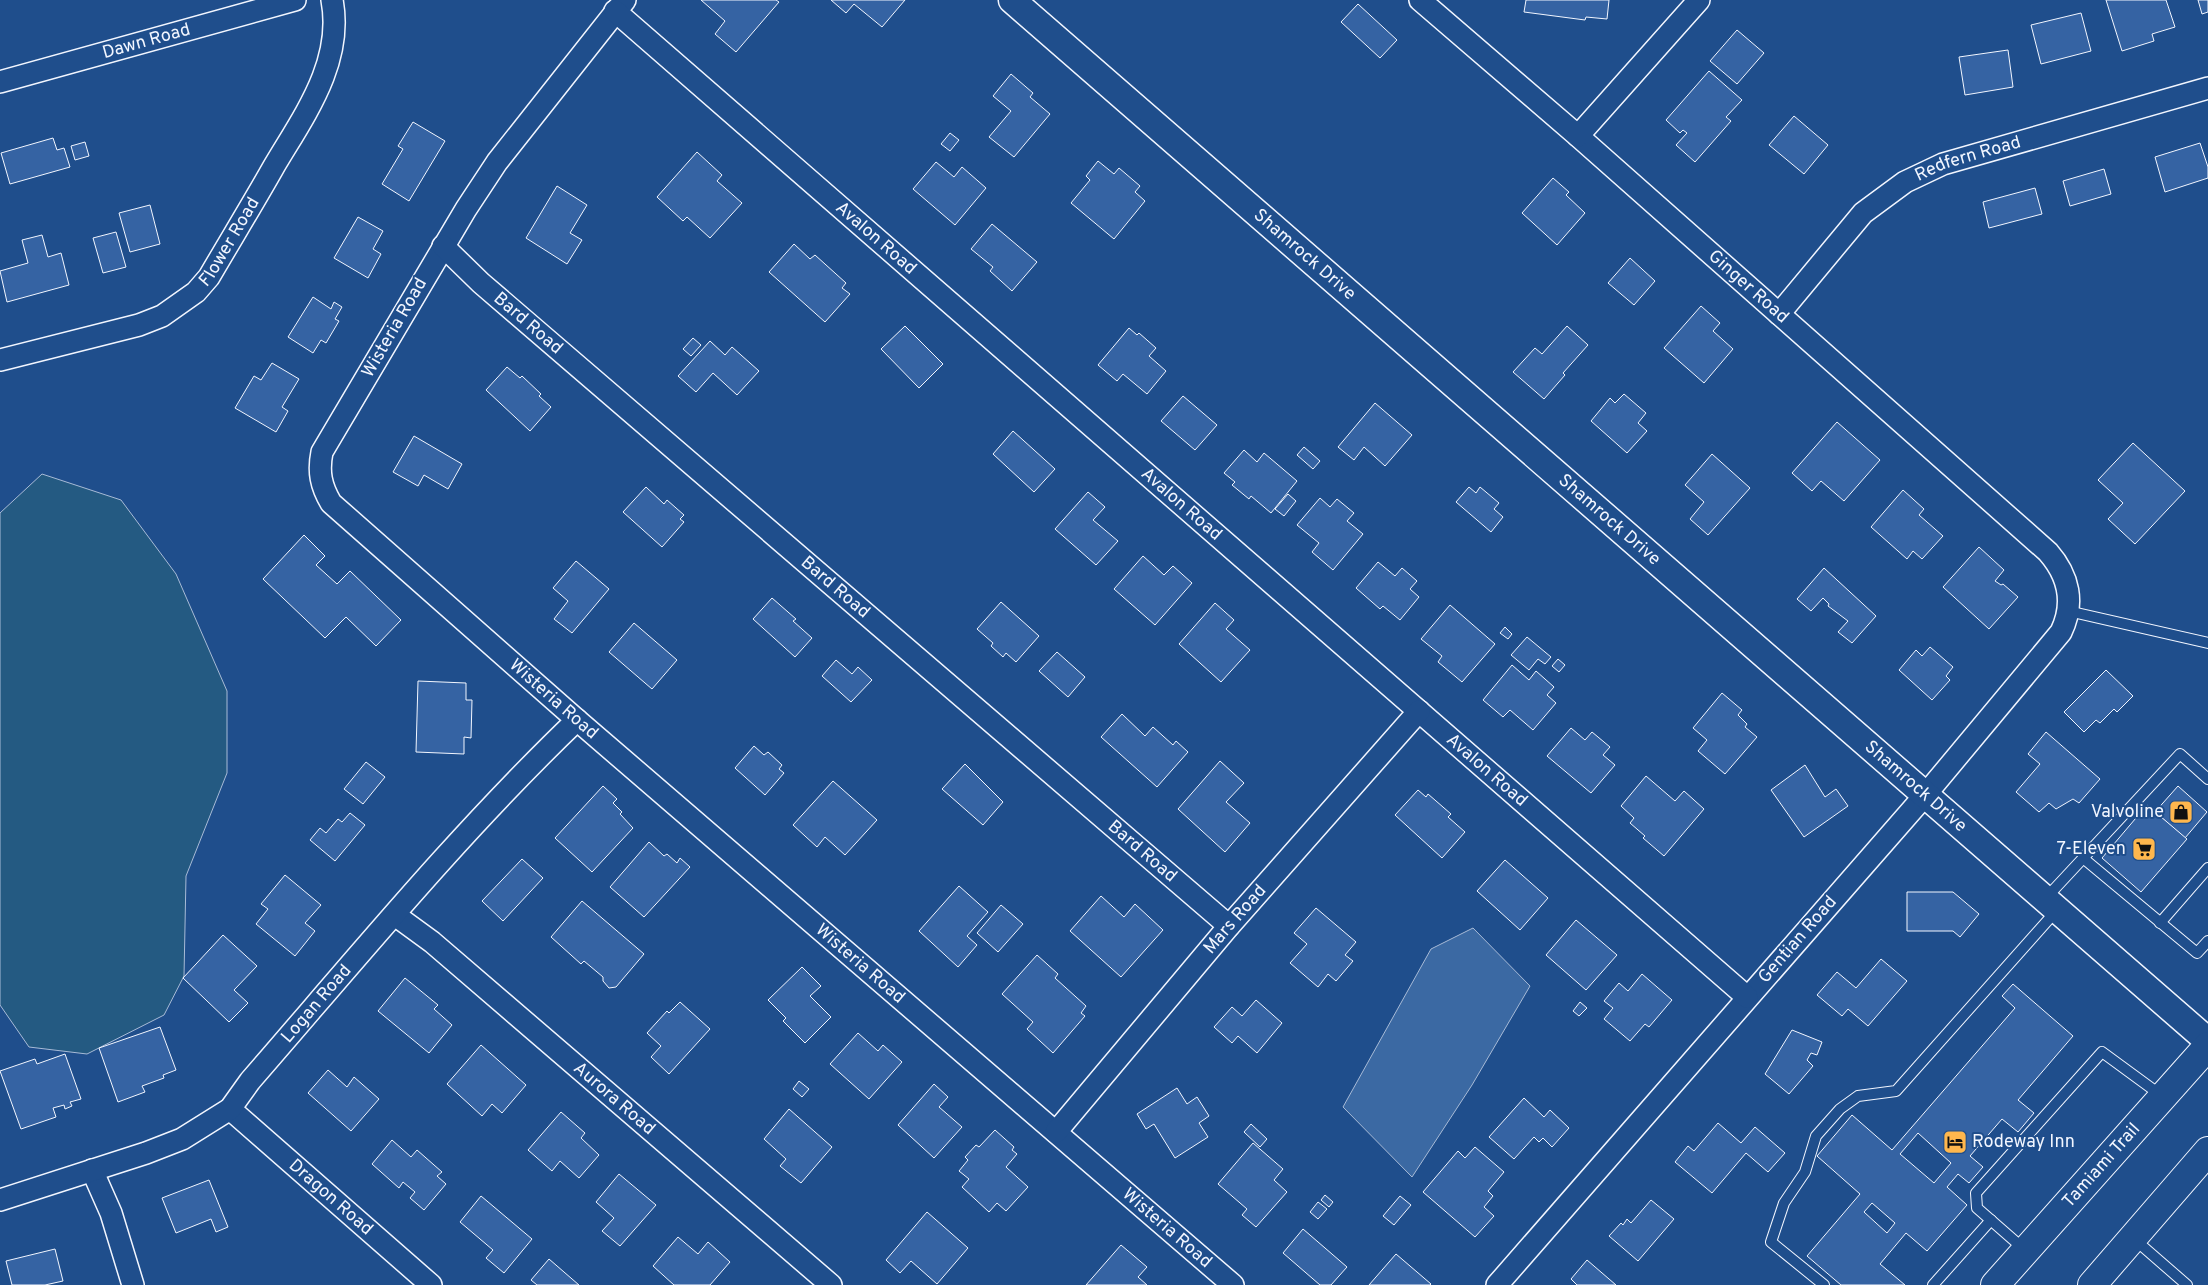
<svg xmlns="http://www.w3.org/2000/svg" width="2208" height="1285" viewBox="0 0 2208 1285" font-family="Overpass,sans-serif">
  <style>
    .green { fill: #245a82; stroke: #a8bbd7 }
    .water { fill: #3b69a3; stroke: #a8bbd7 }
    .building { fill: #3563a3; stroke: #f2f6ff; fill-rule: evenodd }
    .lines { fill: none; stroke-linecap: round; stroke-linejoin: round }
    .service-casing { stroke: #f2f6ff; stroke-width: 12 }
    .minor-casing { stroke: #f2f6ff; stroke-width: 24 }
    .tertiary-casing { stroke: #f2f6ff; stroke-width: 29 }
    .primary-casing { stroke: #f2f6ff; stroke-width: 30 }
    .service { stroke: #1f4e8c; stroke-width: 10 }
    .minor { stroke: #1f4e8c; stroke-width: 21 }
    .tertiary { stroke: #1f4e8c; stroke-width: 26 }
    .primary { stroke: #1f4e8c; stroke-width: 28 }
    .labels { text-anchor: middle; dominant-baseline: central; stroke-width: 4; stroke-linejoin: round; paint-order: stroke }
    .street-label { font-size: 18px; fill: #f2f6ff; stroke: #1f4e8c }
    .poi-label { font-size: 18px; fill: #f2f6ff; stroke: #1f4e8c; text-anchor: end }
  </style>
  <rect width="100%" height="100%" fill="#1f4e8c"/>
  <!-- green -->
  <polygon class="green" points="42,474 121,500 176,574 227,691 227,773 186,876 184,976 164,1015 87,1054 29,1047 0,1005 0,513"/>
  <!-- water -->
  <polygon class="water" points="1473,928 1530,986 1472,1085 1412,1177 1343,1107 1431,949"/>
  <!-- building -->
  <g class="building">
    <polygon points="701,0 776,0 779,2 736,52 715,34 725,21"/>
    <polygon points="831,0 905,0 882,27 854,4 846,13"/>
    <polygon points="1526,0 1609,0 1607,19 1586,17 1585,20 1524,12"/>
    <polygon points="2106,0 2166,0 2175,27 2152,34 2154,41 2122,51"/>
    <polygon points="2198,0 2208,0 2208,12 2202,14"/>
    <polygon points="1358,4 1397,40 1380,58 1341,22"/>
    <polygon points="2081,13 2091,51 2041,64 2031,25"/>
    <polygon points="1737,30 1764,53 1737,84 1710,61"/>
    <polygon points="2008,50 2013,87 1965,95 1959,57"/>
    <polygon points="1709,71 1742,100 1726,117 1731,121 1695,162 1676,145 1687,133 1683,130 1680,133 1666,120"/>
    <polygon points="1011,74 1033,93 1030,97 1050,114 1014,157 989,137 1011,111 993,96"/>
    <polygon points="1794,116 1828,145 1804,174 1769,145"/>
    <polygon points="413,122 445,141 409,201 382,184 403,149 398,146"/>
    <polygon points="950,133 959,140 950,151 941,144"/>
    <polygon points="53,138 57,150 64,148 70,167 10,184 1,153"/>
    <polygon points="85,142 89,156 75,160 71,146"/>
    <polygon points="2200,143 2208,167 2208,178 2165,192 2155,157"/>
    <polygon points="697,152 722,175 717,181 742,203 710,238 687,217 683,221 657,197"/>
    <polygon points="1098,161 1114,174 1119,168 1140,186 1135,192 1145,201 1114,239 1071,203 1090,180 1086,176"/>
    <polygon points="936,162 954,177 962,167 986,188 955,225 913,189"/>
    <polygon points="2104,169 2111,194 2070,206 2063,181"/>
    <polygon points="1553,178 1569,192 1566,195 1585,213 1557,245 1522,213"/>
    <polygon points="557,186 587,205 570,233 582,240 567,264 526,238"/>
    <polygon points="2035,188 2042,214 1989,228 1983,202"/>
    <polygon points="150,205 160,244 130,252 119,213"/>
    <polygon points="358,217 383,231 373,249 381,254 368,278 334,258"/>
    <polygon points="992,224 1037,262 1012,291 990,271 993,267 971,249"/>
    <polygon points="116,232 126,267 103,273 93,238"/>
    <polygon points="42,235 48,257 61,253 69,285 7,302 0,271 28,263 22,240"/>
    <polygon points="794,244 810,259 815,255 846,283 842,288 850,294 825,322 769,272"/>
    <polygon points="1630,258 1655,281 1634,305 1608,283"/>
    <polygon points="313,297 331,309 334,302 342,307 335,319 339,321 326,343 321,340 313,353 288,337"/>
    <polygon points="1701,306 1720,323 1713,331 1733,349 1704,383 1664,348"/>
    <polygon points="905,326 943,364 919,388 881,349"/>
    <polygon points="1567,326 1588,345 1563,373 1565,375 1544,399 1513,372 1535,348 1542,354"/>
    <polygon points="1129,328 1137,335 1139,333 1156,348 1149,356 1166,371 1147,394 1123,374 1117,381 1098,365"/>
    <polygon points="693,338 701,345 691,356 683,349"/>
    <polygon points="710,341 725,355 732,347 759,371 737,395 713,373 696,392 678,376"/>
    <polygon points="272,363 299,379 282,407 288,411 276,432 235,408 254,376 261,380"/>
    <polygon points="507,367 520,378 522,376 541,394 539,396 551,407 530,431 486,390"/>
    <polygon points="1624,394 1646,413 1638,423 1647,431 1627,453 1591,421 1610,398 1615,403"/>
    <polygon points="1183,396 1217,425 1195,450 1161,421"/>
    <polygon points="1375,403 1412,435 1385,466 1364,447 1354,460 1338,447"/>
    <polygon points="1837,422 1880,460 1844,501 1821,481 1812,491 1792,473"/>
    <polygon points="1013,431 1055,469 1034,492 993,454"/>
    <polygon points="414,436 462,464 448,489 424,475 418,486 393,472"/>
    <polygon points="2133,443 2185,491 2135,544 2108,519 2123,503 2098,480"/>
    <polygon points="1304,447 1320,461 1313,469 1297,455"/>
    <polygon points="1244,450 1257,462 1264,453 1297,481 1271,513 1251,496 1249,499 1232,485 1235,482 1224,473"/>
    <polygon points="1712,454 1750,488 1708,535 1690,519 1704,502 1685,485"/>
    <polygon points="646,487 664,504 667,500 684,515 680,519 684,522 662,547 623,512"/>
    <polygon points="1469,487 1476,493 1480,487 1499,503 1494,509 1503,517 1491,532 1456,502"/>
    <polygon points="1903,490 1924,509 1919,515 1943,536 1922,559 1913,551 1907,559 1871,527"/>
    <polygon points="1088,492 1105,507 1093,520 1118,541 1096,565 1055,529"/>
    <polygon points="1288,494 1296,501 1284,516 1275,509"/>
    <polygon points="1320,498 1330,507 1337,499 1354,513 1347,521 1363,534 1333,570 1312,552 1319,543 1297,525"/>
    <polygon points="304,535 325,556 316,565 337,584 350,571 401,620 376,646 346,617 325,638 263,579"/>
    <polygon points="1979,547 2004,570 1995,581 2001,585 2003,584 2018,597 1989,629 1943,587"/>
    <polygon points="1143,556 1164,575 1173,566 1192,583 1155,625 1114,589"/>
    <polygon points="576,561 609,589 572,633 554,619 568,601 553,588"/>
    <polygon points="1378,562 1395,576 1402,568 1417,581 1410,589 1419,597 1400,620 1383,606 1380,609 1356,588"/>
    <polygon points="1824,568 1876,616 1852,643 1838,632 1848,621 1828,606 1829,604 1823,598 1811,611 1797,599"/>
    <polygon points="772,598 796,619 793,621 812,638 795,657 753,619"/>
    <polygon points="1001,602 1039,636 1016,662 1006,653 1003,657 991,646 993,643 977,629"/>
    <polygon points="1215,603 1234,620 1226,629 1250,650 1221,682 1179,644"/>
    <polygon points="1450,605 1495,644 1462,682 1438,662 1442,656 1421,639"/>
    <polygon points="634,623 677,660 652,689 609,652"/>
    <polygon points="1505,627 1512,634 1508,639 1500,633"/>
    <polygon points="1527,637 1551,657 1545,664 1538,659 1529,670 1511,655"/>
    <polygon points="1930,647 1953,667 1946,676 1950,680 1932,700 1899,670 1916,650 1922,656"/>
    <polygon points="1057,652 1085,677 1068,697 1039,671"/>
    <polygon points="1558,659 1565,665 1559,672 1552,666"/>
    <polygon points="836,660 852,674 858,667 872,680 851,702 822,676"/>
    <polygon points="1512,665 1529,680 1536,671 1554,687 1547,695 1556,703 1533,730 1510,710 1503,717 1483,700"/>
    <polygon points="2106,670 2133,696 2117,712 2114,709 2100,723 2096,720 2084,732 2064,712"/>
    <polygon points="418,681 466,683 466,700 472,700 471,738 464,737 464,754 416,752"/>
    <polygon points="1722,693 1742,710 1738,715 1747,724 1745,727 1757,737 1725,774 1698,751 1707,740 1693,728"/>
    <polygon points="1122,714 1145,736 1153,727 1173,745 1176,741 1188,752 1157,787 1101,737"/>
    <polygon points="1571,728 1585,740 1592,732 1610,747 1603,755 1615,765 1591,793 1547,756"/>
    <polygon points="2046,732 2100,779 2079,803 2073,799 2056,809 2049,803 2039,812 2016,792 2040,764 2028,754"/>
    <polygon points="754,746 764,755 768,752 782,765 779,769 784,773 765,795 735,768"/>
    <polygon points="1220,761 1244,783 1226,802 1250,823 1225,852 1178,809"/>
    <polygon points="366,762 385,777 363,804 344,789"/>
    <polygon points="965,764 1003,802 983,825 942,789"/>
    <polygon points="1805,765 1825,797 1836,789 1848,806 1804,837 1771,790"/>
    <polygon points="1646,776 1675,801 1684,791 1704,809 1664,856 1643,838 1645,836 1630,823 1634,818 1621,806"/>
    <polygon points="833,781 877,820 845,855 825,837 817,847 793,825"/>
    <polygon points="603,786 617,799 613,803 622,812 620,814 633,828 592,872 555,838"/>
    <polygon points="2178,786 2207,812 2185,838 2155,812"/>
    <polygon points="1418,790 1426,797 1428,794 1451,814 1448,817 1465,832 1442,858 1395,815"/>
    <polygon points="2147,805 2187,839 2141,892 2102,858"/>
    <polygon points="350,813 365,825 335,861 310,840 320,828 326,833 338,819 342,822"/>
    <polygon points="649,842 664,856 667,854 677,863 680,858 690,867 644,917 610,887"/>
    <polygon points="522,859 543,878 503,921 482,901"/>
    <polygon points="1505,860 1548,898 1520,930 1477,891"/>
    <polygon points="285,875 321,905 305,923 315,931 295,956 256,924 268,909 261,904"/>
    <polygon points="959,886 988,912 967,936 977,945 958,967 919,931"/>
    <polygon points="1907,892 1953,892 1979,914 1960,937 1953,931 1907,931"/>
    <polygon points="1101,896 1124,917 1135,904 1163,930 1121,977 1070,931"/>
    <polygon points="582,901 644,954 616,987 609,988 603,981 603,977 584,961 581,964 551,937"/>
    <polygon points="1001,905 1023,924 998,952 977,933"/>
    <polygon points="1316,908 1356,942 1345,955 1353,961 1336,981 1328,974 1318,987 1290,963 1307,944 1294,933"/>
    <polygon points="1576,920 1617,955 1586,990 1546,955"/>
    <polygon points="223,935 257,966 234,990 248,1003 229,1022 183,978"/>
    <polygon points="1037,955 1058,974 1055,978 1086,1006 1081,1013 1085,1016 1053,1053 1027,1029 1033,1022 1002,994"/>
    <polygon points="1881,959 1907,981 1868,1026 1848,1009 1842,1016 1817,995 1837,972 1856,988"/>
    <polygon points="802,967 821,986 810,996 831,1017 805,1043 783,1021 786,1018 768,1000"/>
    <polygon points="1642,974 1672,1000 1649,1027 1645,1024 1630,1041 1604,1019 1613,1008 1604,1001 1619,983 1628,991"/>
    <polygon points="405,978 438,1005 434,1009 452,1025 429,1053 378,1011"/>
    <path d="M2013,984L2073,1036L2018,1100L2034,1113L2018,1132L2002,1119L1970,1156L1983,1167L1969,1183L1958,1174L1947,1187L1967,1205L1927,1251L1906,1233L1880,1264L1905,1285H1841L1807,1256L1860,1194L1817,1156L1852,1115L1892,1150L2015,1008L2002,996ZM1918,1133L1951,1163L1934,1183L1900,1154ZM1872,1203L1895,1223L1887,1233L1864,1212Z"/>
    <polygon points="1256,1000 1282,1023 1257,1053 1238,1036 1232,1043 1214,1027 1232,1007 1242,1016"/>
    <polygon points="680,1002 710,1029 669,1074 651,1057 661,1046 647,1033 667,1011 669,1013"/>
    <polygon points="1580,1002 1587,1008 1579,1016 1573,1011"/>
    <polygon points="160,1027 176,1070 163,1075 164,1078 142,1086 145,1092 118,1102 99,1048"/>
    <polygon points="1792,1030 1822,1042 1817,1055 1811,1053 1807,1060 1813,1066 1789,1094 1765,1074"/>
    <polygon points="858,1033 878,1051 883,1045 902,1062 869,1099 830,1064"/>
    <polygon points="481,1045 526,1085 502,1113 492,1104 482,1116 447,1084"/>
    <polygon points="65,1054 81,1099 70,1102 72,1106 65,1109 64,1105 53,1108 56,1117 21,1129 0,1071 35,1059 37,1064"/>
    <polygon points="328,1070 347,1087 354,1077 379,1099 351,1131 308,1093"/>
    <polygon points="799,1081 809,1089 802,1097 793,1089"/>
    <polygon points="934,1084 948,1097 939,1107 962,1127 934,1158 898,1125"/>
    <polygon points="1177,1088 1187,1104 1197,1097 1209,1116 1199,1123 1208,1137 1175,1158 1154,1124 1146,1129 1137,1114"/>
    <polygon points="1524,1098 1544,1117 1550,1110 1569,1128 1552,1147 1543,1138 1539,1142 1534,1137 1514,1159 1489,1137"/>
    <polygon points="789,1109 832,1147 801,1183 780,1166 786,1159 764,1139"/>
    <polygon points="561,1112 585,1133 581,1138 599,1155 579,1178 560,1161 552,1171 528,1150"/>
    <polygon points="1718,1123 1741,1143 1755,1127 1785,1153 1768,1172 1746,1153 1712,1193 1675,1162 1688,1146 1694,1151"/>
    <polygon points="1251,1124 1267,1139 1260,1147 1244,1132"/>
    <polygon points="995,1130 1014,1147 1012,1150 1017,1154 1006,1167 1028,1187 1006,1211 997,1203 989,1212 962,1187 969,1179 959,1171 968,1160 965,1157 976,1145 979,1147"/>
    <polygon points="392,1140 411,1157 417,1150 442,1172 437,1176 446,1184 424,1210 410,1198 415,1192 403,1182 399,1188 372,1164"/>
    <polygon points="1253,1143 1283,1169 1274,1180 1287,1192 1256,1227 1242,1215 1247,1209 1218,1184"/>
    <polygon points="1475,1147 1504,1172 1488,1191 1493,1196 1484,1207 1494,1216 1475,1237 1423,1192 1458,1151 1465,1158"/>
    <polygon points="619,1174 656,1205 620,1246 602,1231 614,1218 596,1202"/>
    <polygon points="209,1180 228,1227 216,1232 211,1219 176,1233 162,1198"/>
    <polygon points="1325,1195 1333,1202 1329,1207 1321,1200"/>
    <polygon points="481,1196 532,1239 504,1273 486,1258 493,1250 460,1222"/>
    <polygon points="1400,1196 1411,1205 1394,1225 1383,1216"/>
    <polygon points="1651,1200 1674,1219 1638,1261 1609,1236 1621,1223 1623,1225 1627,1219 1631,1223"/>
    <polygon points="1318,1202 1327,1209 1318,1219 1310,1212"/>
    <polygon points="927,1212 968,1248 937,1284 911,1261 900,1273 886,1260"/>
    <polygon points="1303,1229 1347,1267 1331,1285 1320,1285 1283,1253"/>
    <polygon points="678,1237 698,1254 708,1242 730,1262 710,1285 674,1285 653,1266"/>
    <polygon points="1121,1245 1147,1267 1138,1277 1147,1285 1086,1285"/>
    <polygon points="55,1249 63,1281 45,1285 12,1285 6,1261"/>
    <polygon points="1396,1254 1431,1284 1430,1285 1369,1285"/>
    <polygon points="549,1259 579,1285 537,1285 531,1280"/>
    <polygon points="1587,1260 1616,1285 1577,1285 1571,1279"/>
  </g>
  <g class="lines">
    <!-- service casing -->
    <g class="service-casing">
      <g id="service">
        <polyline points="2068,611 2208,643"/>
        <polyline points="2083,858 2197,953 2208,941"/>
        <polyline points="2046,898 2180,754 2208,779"/>
        <polyline points="2160,923 2208,868"/>
        <polyline points="2133,1238 2187,1285"/>
        <polyline points="2025,1250 1977,1208 1976,1193 2102,1052 2162,1096"/>
        <polyline points="1824,1285 1771,1242 1784,1203 1805,1172 1816,1136 1840,1109 1858,1096 1896,1091 2057,910"/>
        <polyline points="1933,1285 1991,1220"/>
      </g>
    </g>
    <!-- minor casing -->
    <g class="minor-casing">
      <g id="minor">
        <path id="s1" d="M625,0L497,162L466,209L322,452C318,472 321,486 331,503L577,720L1233,1285"/>
        <path id="s2" d="M1420,0L1578,136L2048,552C2069,576 2075,603 2061,632L1926,794L1497,1285"/>
        <path id="s3" d="M615,11L1747,997"/>
        <path id="s4" d="M0,82L295,0"/>
        <polyline points="1578,136 1699,0"/>
        <path id="s5" d="M443,246L481,283L1229,926"/>
        <path id="s6" d="M1779,314L1863,213L1905,182L1943,164L2208,88"/>
        <path id="s7" d="M0,360L139,325L162,316L196,292L209,277C230,241 252,205 273,168C303,117 344,63 332,0"/>
        <path id="s8" d="M395,915L432,942L831,1285"/>
        <path id="s9" d="M230,1109L431,1285"/>
        <path id="s10" d="M1056,1132L1229,926L1419,711"/>
        <polyline points="92,1170 111,1213 133,1285"/>
        <path id="s11" d="M0,1200L146,1153L182,1139L230,1109L250,1081C356,959 460,832 577,720"/>
      </g>
    </g>
    <!-- tertiary casing -->
    <g class="tertiary-casing">
      <g id="tertiary">
        <path id="s12" d="M1012,0L2208,1041"/>
      </g>
    </g>
    <!-- primary casing -->
    <g class="primary-casing">
      <g id="primary">
        <path id="s13" d="M1995,1285L2208,1046"/>
        <polyline points="2092,1285 2208,1151"/>
      </g>
    </g>
    <!-- service -->
    <use href="#service" class="service"/>
    <!-- minor -->
    <use href="#minor" class="minor"/>
    <!-- tertiary -->
    <use href="#tertiary" class="tertiary"/>
    <!-- primary -->
    <use href="#primary" class="primary"/>
  </g>
  <!-- icons -->
  <defs>
    <g id="shop-square" transform="scale(1.25)"><rect x="-9" y="-9" width="18" height="18" rx="4" fill="#ffb74d" stroke="#1f4e8c"/><path d="M-5-2.5h2.3a2.7 3.5 0 0 1 5.4 0H5L5.5 6h-11ZM-1.5-2.5h3a1.5 2.3 0 0 0-3 0Z" fill="#111"/></g>
    <g id="supermarket-square" transform="scale(1.25)"><rect x="-9" y="-9" width="18" height="18" rx="4" fill="#ffb74d" stroke="#1f4e8c"/><path d="M-6-5.5h2.5l.6 2H6L4.5 2H-2.5L-4.4-4H-6ZM-1.5 3.2a1.3 1.3 0 1 0 .1 0ZM3 3.2a1.3 1.3 0 1 0 .1 0Z" fill="#111"/></g>
    <g id="hotel-square" transform="scale(1.25)"><rect x="-9" y="-9" width="18" height="18" rx="4" fill="#ffb74d" stroke="#1f4e8c"/><path d="M-6-4.5h1.5V1H6V5H4.5V3h-9V5H-6ZM-4 0a1.8 1.8 0 1 1 3.6 0ZM.5 0V-2.5h3Q6-2.5 6 0Z" fill="#111"/></g>
  </defs>
  <g fill-rule="evenodd">
    <use href="#shop-square" x="2181" y="812"/>
    <use href="#supermarket-square" x="2144" y="849"/>
    <use href="#hotel-square" x="1955" y="1142"/>
  </g>
  <g class="labels">
    <!-- street labels -->
    <g class="street-label">
      <text stroke="none"><textPath href="#s4" startOffset="152">Dawn Road</textPath></text>
      <text stroke="none"><textPath href="#s6" startOffset="251">Redfern Road</textPath></text>
      <text stroke="none"><textPath href="#s3" startOffset="346">Avalon Road</textPath></text>
      <text stroke="none"><textPath href="#s7" startOffset="270">Flower Road</textPath></text>
      <text stroke="none"><textPath href="#s12" startOffset="388">Shamrock Drive</textPath></text>
      <text stroke="none"><textPath href="#s2" startOffset="436">Ginger Road</textPath></text>
      <text stroke="none"><textPath href="#s5" startOffset="115">Bard Road</textPath></text>
      <text transform="translate(395 328) rotate(-60)">Wisteria Road</text>
      <text stroke="none"><textPath href="#s3" startOffset="751">Avalon Road</textPath></text>
      <text stroke="none"><textPath href="#s12" startOffset="792">Shamrock Drive</textPath></text>
      <text stroke="none"><textPath href="#s5" startOffset="520">Bard Road</textPath></text>
      <text stroke="none"><textPath href="#s1" startOffset="895">Wisteria Road</textPath></text>
      <text stroke="none"><textPath href="#s3" startOffset="1156">Avalon Road</textPath></text>
      <text stroke="none"><textPath href="#s12" startOffset="1198">Shamrock Drive</textPath></text>
      <text stroke="none"><textPath href="#s5" startOffset="925">Bard Road</textPath></text>
      <text stroke="none"><textPath href="#s10" startOffset="278">Mars Road</textPath></text>
      <text transform="translate(1798 940) rotate(-49)">Gentian Road</text>
      <text stroke="none"><textPath href="#s1" startOffset="1300">Wisteria Road</textPath></text>
      <text stroke="none"><textPath href="#s11" startOffset="385">Logan Road</textPath></text>
      <text stroke="none"><textPath href="#s8" startOffset="286">Aurora Road</textPath></text>
      <text stroke="none"><textPath href="#s13" startOffset="160">Tamiami Trail</textPath></text>
      <text stroke="none"><textPath href="#s9" startOffset="134">Dragon Road</textPath></text>
      <text stroke="none"><textPath href="#s1" startOffset="1705">Wisteria Road</textPath></text>
    </g>
    <!-- poi labels -->
    <g class="poi-label">
      <text x="2164" y="812">Valvoline</text>
      <text x="2126" y="849">7-Eleven</text>
      <text x="1972" y="1142" text-anchor="start">Rodeway Inn</text>
    </g>
  </g>
</svg>
